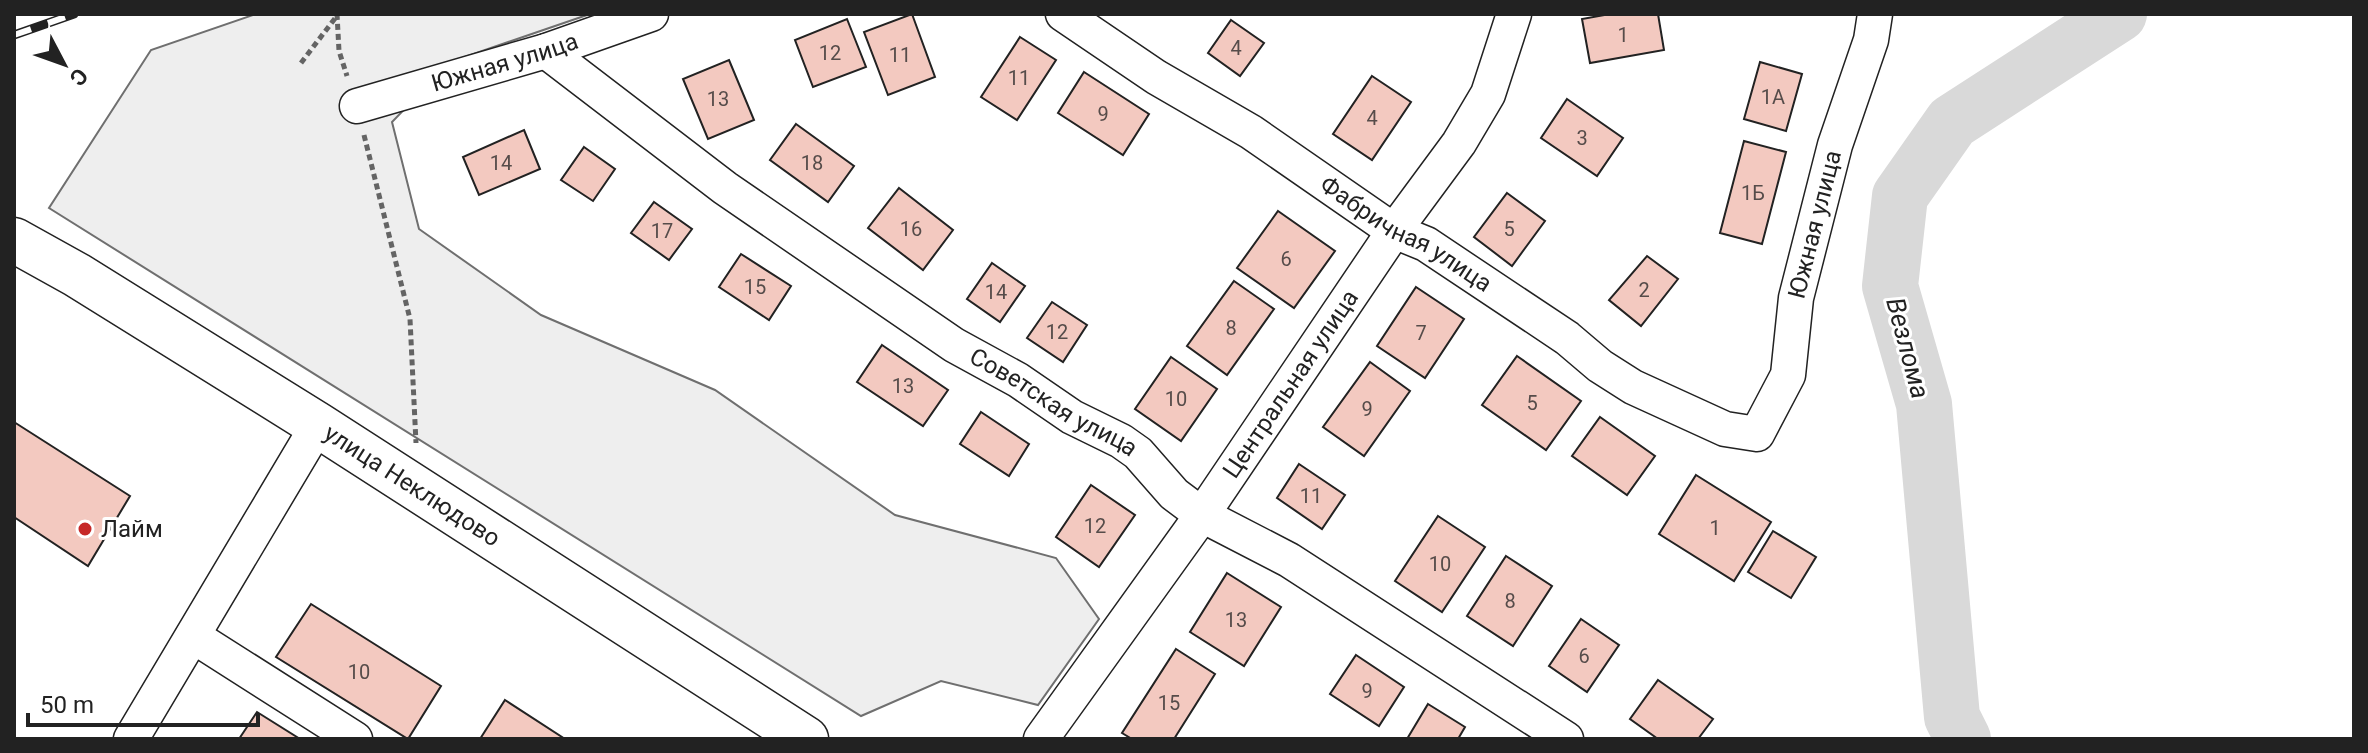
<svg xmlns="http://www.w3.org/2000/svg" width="2368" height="753" viewBox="0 0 2368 753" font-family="Roboto,sans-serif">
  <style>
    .green { fill: #eee; stroke: #6f6f6f; stroke-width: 2 }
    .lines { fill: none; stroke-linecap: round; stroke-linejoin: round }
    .river { stroke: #d9d9d9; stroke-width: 56 }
    .building { fill: #f3c9c0; stroke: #222; stroke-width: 2 }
    .minor-casing { stroke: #222; stroke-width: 37 }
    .major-casing { stroke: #222; stroke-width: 47 }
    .path { stroke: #646464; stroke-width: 5; stroke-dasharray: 6 4; stroke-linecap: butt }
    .minor { stroke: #fff; stroke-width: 34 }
    .major { stroke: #fff; stroke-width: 44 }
    .rail-casing { stroke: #222; stroke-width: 9 }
    .rail { stroke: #fff; stroke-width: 6; stroke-dasharray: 18; stroke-linecap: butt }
    .poi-dot { fill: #c62828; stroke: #fff; stroke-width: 3 }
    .labels { text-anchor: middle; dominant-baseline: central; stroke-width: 6; stroke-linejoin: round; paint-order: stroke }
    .number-label { font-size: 20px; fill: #564c4a }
    .street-label { font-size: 24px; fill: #222; stroke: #fff }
    .poi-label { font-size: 24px; fill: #222; stroke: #fff; text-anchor: start }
    .water-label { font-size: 26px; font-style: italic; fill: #222; stroke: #fff }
  </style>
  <rect width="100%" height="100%" fill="#fff"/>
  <!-- green -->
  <polygon class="green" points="256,14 590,14 450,62 392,122 419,229 541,315 715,390 895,515 1056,558 1099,619 1038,705 941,681 861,716 49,208 151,50"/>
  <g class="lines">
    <!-- river -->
    <polyline class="river" points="1963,739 1952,717 1924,404 1890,286 1900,196 1952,122 2119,14"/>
  </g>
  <!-- building -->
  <g class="building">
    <polygon points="912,14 935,77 888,95 864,32"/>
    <polygon points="1610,14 1658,14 1664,50 1590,63 1582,19"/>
    <polygon points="847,19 866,67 813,87 795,40"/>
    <polygon points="1231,20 1264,43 1240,76 1208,53"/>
    <polygon points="1020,37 1056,60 1017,120 981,97"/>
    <polygon points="729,60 754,120 708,139 683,79"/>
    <polygon points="1760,62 1802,74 1786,131 1744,119"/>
    <polygon points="1084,72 1149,114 1123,155 1058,113"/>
    <polygon points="1372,76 1411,102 1372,160 1333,134"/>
    <polygon points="1567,99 1623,138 1597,176 1541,138"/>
    <polygon points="796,124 854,166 828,202 770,160"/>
    <polygon points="524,130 540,169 479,195 463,157"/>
    <polygon points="1744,141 1786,152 1762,244 1720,233"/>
    <polygon points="584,147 615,169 593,201 561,180"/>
    <polygon points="899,188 953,230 923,270 868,228"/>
    <polygon points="1507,193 1545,221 1512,266 1474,237"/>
    <polygon points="654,202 692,229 669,260 631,233"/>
    <polygon points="1278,211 1335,251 1294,308 1237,268"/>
    <polygon points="741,254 791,286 769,320 719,287"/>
    <polygon points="1647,256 1678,279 1641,326 1609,300"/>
    <polygon points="992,263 1025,286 1000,322 967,299"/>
    <polygon points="1234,281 1274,309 1227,375 1187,346"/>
    <polygon points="1416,287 1464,319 1425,378 1377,346"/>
    <polygon points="1052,302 1087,325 1063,362 1027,338"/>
    <polygon points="882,345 948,390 923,426 857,382"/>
    <polygon points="1517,356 1581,401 1546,450 1482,405"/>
    <polygon points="1171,357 1217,389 1181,441 1135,409"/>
    <polygon points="1370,362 1410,391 1364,456 1323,427"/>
    <polygon points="981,412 1029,444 1009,476 960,444"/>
    <polygon points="1600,417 1655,456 1627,495 1572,456"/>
    <polygon points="14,422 130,496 88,566 14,517"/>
    <polygon points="1299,464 1345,495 1322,529 1277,498"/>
    <polygon points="1696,475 1771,522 1734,581 1659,534"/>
    <polygon points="1091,485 1135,515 1099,567 1056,537"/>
    <polygon points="1438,516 1485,547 1442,612 1395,581"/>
    <polygon points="1773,531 1816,557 1791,598 1748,572"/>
    <polygon points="1506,556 1552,586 1513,646 1467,616"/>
    <polygon points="1227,573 1281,607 1244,666 1190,632"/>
    <polygon points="311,604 441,686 408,739 276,657"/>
    <polygon points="1581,619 1619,645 1587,692 1549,666"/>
    <polygon points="1176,649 1215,674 1174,739 1132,739 1122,733"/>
    <polygon points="1356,655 1404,687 1379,726 1330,694"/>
    <polygon points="1658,680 1713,719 1698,739 1658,739 1630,719"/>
    <polygon points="505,700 565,739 480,739"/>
    <polygon points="1428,704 1465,727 1458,739 1407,739"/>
    <polygon points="257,712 300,739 239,739"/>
  </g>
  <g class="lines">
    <!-- minor casing -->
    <g class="minor-casing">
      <g id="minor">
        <path id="s1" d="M1063,14L1156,77L1251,132L1394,231L1426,244L1567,338L1600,366L1633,387L1725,429L1757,434L1788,375L1796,298L1835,145L1871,40L1875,14"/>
        <path id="s2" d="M546,51L725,188L954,345L1018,380L1072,417L1121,441L1138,453L1174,494L1202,515L1289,560L1566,739"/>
        <path id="s3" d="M357,106L546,51L651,14"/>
        <polyline points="193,636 355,739"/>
        <polyline points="131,739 318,425"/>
        <path id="s4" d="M1041,739L1202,515L1394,231L1459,143L1488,94L1514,14"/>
      </g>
    </g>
    <!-- major casing -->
    <g class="major-casing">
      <g id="major">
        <path id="s5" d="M14,240L77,275L318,425L806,739"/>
      </g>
    </g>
    <!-- path -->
    <g class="path">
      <polyline points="337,14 339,51 347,76"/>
      <polyline points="301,63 336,17"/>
      <polyline points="364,135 410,319 416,443"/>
    </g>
    <!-- minor -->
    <use href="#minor" class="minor"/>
    <!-- major -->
    <use href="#major" class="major"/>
    <!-- rail casing -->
    <g class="rail-casing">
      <polyline id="rail" points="14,35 74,14"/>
    </g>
    <!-- rail -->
    <use href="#rail" class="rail"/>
  </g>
  <!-- markers -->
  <circle class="poi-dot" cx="85" cy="529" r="8"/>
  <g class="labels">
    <!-- number labels -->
    <g class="number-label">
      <text x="1623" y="35">1</text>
      <text x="1236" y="48">4</text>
      <text x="830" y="53">12</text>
      <text x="900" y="55">11</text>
      <text x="1019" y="78">11</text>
      <text x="1773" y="97">1А</text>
      <text x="718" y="99">13</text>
      <text x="1103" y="114">9</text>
      <text x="1372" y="118">4</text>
      <text x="1582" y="138">3</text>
      <text x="501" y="163">14</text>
      <text x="812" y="163">18</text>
      <text x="1753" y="193">1Б</text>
      <text x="911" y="229">16</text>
      <text x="1509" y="229">5</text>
      <text x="662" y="231">17</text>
      <text x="1286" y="259">6</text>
      <text x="755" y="287">15</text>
      <text x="1644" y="290">2</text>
      <text x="996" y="292">14</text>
      <text x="1231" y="328">8</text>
      <text x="1057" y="332">12</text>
      <text x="1421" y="333">7</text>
      <text x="903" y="386">13</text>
      <text x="1176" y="399">10</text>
      <text x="1532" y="403">5</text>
      <text x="1367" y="409">9</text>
      <text x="1311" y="496">11</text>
      <text x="1095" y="526">12</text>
      <text x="1715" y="528">1</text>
      <text x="1440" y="564">10</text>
      <text x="1510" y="601">8</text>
      <text x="1236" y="620">13</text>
      <text x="1584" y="656">6</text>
      <text x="359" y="672">10</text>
      <text x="1367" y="691">9</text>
      <text x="1169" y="703">15</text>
    </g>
    <!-- street labels -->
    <g class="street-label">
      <text stroke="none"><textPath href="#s3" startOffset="154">Южная улица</textPath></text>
      <text stroke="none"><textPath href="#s1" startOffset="1036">Южная улица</textPath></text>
      <text stroke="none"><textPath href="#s1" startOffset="408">Фабричная улица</textPath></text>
      <text stroke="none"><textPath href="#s4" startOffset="434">Центральная улица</textPath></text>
      <text stroke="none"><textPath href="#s2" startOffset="618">Советская улица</textPath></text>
      <text stroke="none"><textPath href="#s5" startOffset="468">улица Неклюдово</textPath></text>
    </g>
    <!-- poi labels -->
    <g class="poi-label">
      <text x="101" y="529">Лайм</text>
    </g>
    <!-- water labels -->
    <g class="water-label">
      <text transform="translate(1908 348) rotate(75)">Везлома</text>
    </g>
  </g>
  <!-- border -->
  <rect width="2368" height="753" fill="none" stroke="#222222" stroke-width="32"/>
  <!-- north arrow -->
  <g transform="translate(64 64) rotate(131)" stroke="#ffffff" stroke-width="6" paint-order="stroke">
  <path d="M0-6L14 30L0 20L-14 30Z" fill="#222222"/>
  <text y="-12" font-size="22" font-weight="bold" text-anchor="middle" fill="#222222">С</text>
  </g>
  <!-- scale -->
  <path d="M28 713v12h230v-12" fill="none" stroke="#222222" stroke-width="4"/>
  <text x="40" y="713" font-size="24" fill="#222222" stroke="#ffffff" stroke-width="6" paint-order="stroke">50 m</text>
</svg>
